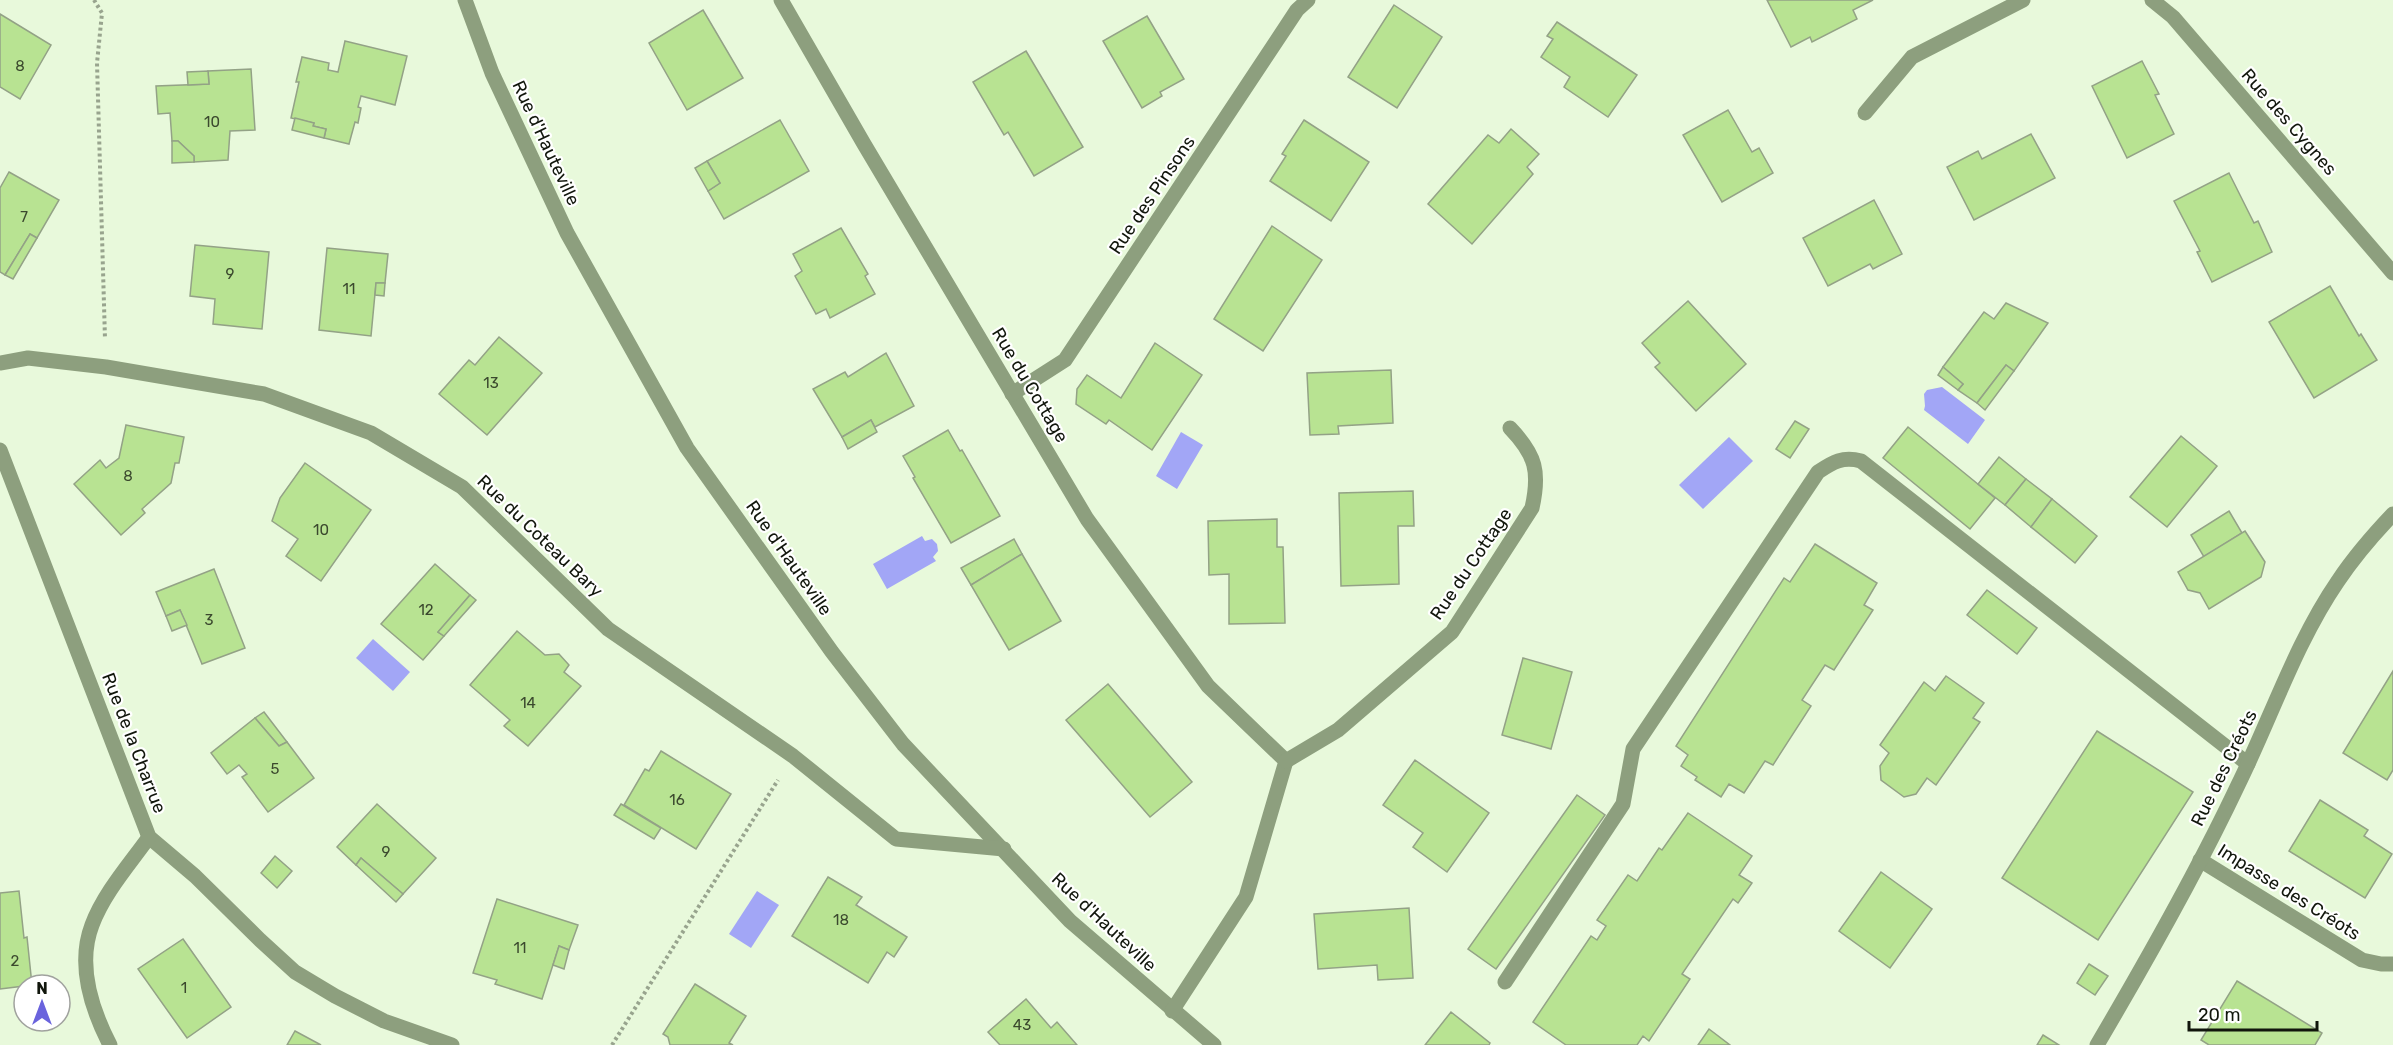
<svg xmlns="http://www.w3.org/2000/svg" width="2393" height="1045" viewBox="0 0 2393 1045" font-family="Rubik,sans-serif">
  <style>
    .water { fill: #a2a6f6 }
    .building { fill: #b8e392; stroke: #93a286; stroke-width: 1.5 }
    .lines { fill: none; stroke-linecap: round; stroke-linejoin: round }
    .path { stroke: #98a48e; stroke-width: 4; stroke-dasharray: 3 3; stroke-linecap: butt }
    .minor { stroke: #8d9f7e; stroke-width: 15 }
    .labels { text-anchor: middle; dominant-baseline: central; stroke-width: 4.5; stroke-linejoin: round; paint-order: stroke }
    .number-label { font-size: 15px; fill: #3b492e }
    .street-label { font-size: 18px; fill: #11160c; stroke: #fff }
  </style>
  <rect width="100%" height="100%" fill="#e8f9db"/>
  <!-- water -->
  <g class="water">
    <polygon points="1942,387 1985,420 1968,444 1924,410 1925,406 1924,394 1927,390"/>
    <polygon points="1181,432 1203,445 1177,489 1156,476"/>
    <polygon points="1729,437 1753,461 1703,509 1679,485"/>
    <polygon points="922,536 925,541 932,539 937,544 938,551 933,557 936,561 887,589 873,564"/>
    <polygon points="373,639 410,672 393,691 356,658"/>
    <polygon points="757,891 779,905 751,948 729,934"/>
  </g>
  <!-- building -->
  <g class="building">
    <polygon points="1767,0 1873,0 1853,10 1857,19 1812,42 1810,37 1791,47"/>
    <polygon points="1394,5 1442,37 1397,108 1348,77"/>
    <polygon points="703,10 743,78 687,110 649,43"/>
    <polygon points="0,14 51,45 20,99 0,87"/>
    <polygon points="1147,16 1184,79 1160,92 1162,96 1142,108 1103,41"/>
    <polygon points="1557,22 1637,75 1608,117 1564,87 1570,77 1541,57 1553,39 1547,36"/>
    <polygon points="345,41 407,56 395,105 361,96 358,107 361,108 358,123 355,122 349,144 324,138 326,129 313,126 314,123 291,118 299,82 296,82 302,57 329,63 328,70 338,72"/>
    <polygon points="1026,51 1083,147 1034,176 1008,132 1004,135 973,82"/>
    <polygon points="2142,61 2159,94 2155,95 2174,134 2127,158 2092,86"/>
    <polygon points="251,69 255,130 230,131 228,160 194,162 194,156 178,141 172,141 170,113 158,114 156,86 209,84 208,71"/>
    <polygon points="208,71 209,84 188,85 187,72"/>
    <polygon points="1728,110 1752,152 1759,148 1773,173 1722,202 1683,135"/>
    <polygon points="295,118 314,123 313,126 326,129 324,138 292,130"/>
    <polygon points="780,120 809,171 724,219 708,191 720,183 707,161"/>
    <polygon points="1304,120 1369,162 1331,221 1270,181 1286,156 1282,154"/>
    <polygon points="1511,129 1539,154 1527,167 1533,174 1472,244 1428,204 1488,135 1499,143"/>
    <polygon points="2031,134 2055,178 1974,220 1947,167 1978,151 1982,159"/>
    <polygon points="172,141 178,141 194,156 194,162 172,163"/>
    <polygon points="707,161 720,183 708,191 695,168"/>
    <polygon points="9,172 59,200 37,238 30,234 5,275 0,272 0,188"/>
    <polygon points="2229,173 2254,223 2258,221 2272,252 2212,282 2197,252 2200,251 2174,201"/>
    <polygon points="1874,200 1902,254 1873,269 1870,264 1828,286 1803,238"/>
    <polygon points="1272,226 1322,260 1263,351 1214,319"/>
    <polygon points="841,228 868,274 865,276 875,294 830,318 826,309 816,314 795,276 802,271 793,254"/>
    <polygon points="30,234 37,238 13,279 5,275"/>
    <polygon points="195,245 269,252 262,329 213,324 215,299 190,296"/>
    <polygon points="327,248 388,254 385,283 376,283 371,336 319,330"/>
    <polygon points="376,283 385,283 384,296 375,295"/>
    <polygon points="2330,286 2359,336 2361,334 2377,360 2314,398 2269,322"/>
    <polygon points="1688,301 1746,364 1696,411 1655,367 1660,363 1642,343"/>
    <polygon points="2006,303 2048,323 2014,371 2006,365 1977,403 1958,390 1963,384 1943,367 1984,312 1994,319"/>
    <polygon points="499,337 542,373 487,435 439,394 469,360 475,365"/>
    <polygon points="1155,343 1202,375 1152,450 1109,420 1106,424 1076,404 1077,389 1087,375 1121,398"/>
    <polygon points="886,353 914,406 875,427 871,420 842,437 813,389 845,372 848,377"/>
    <polygon points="2006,365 2014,371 1985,410 1977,403"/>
    <polygon points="1943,367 1963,384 1958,390 1938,375"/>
    <polygon points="1391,370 1393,423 1338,426 1339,434 1310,435 1307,373"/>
    <polygon points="871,420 877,432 848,449 842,437"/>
    <polygon points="1795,421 1809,429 1790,458 1776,449"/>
    <polygon points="126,425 184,437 179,463 175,463 171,483 142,509 145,513 121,535 74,484 100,460 106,468 119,458"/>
    <polygon points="1908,427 1995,498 1970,529 1883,458"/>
    <polygon points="948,430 960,451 962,450 1000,516 951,543 913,478 915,477 903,456"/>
    <polygon points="2181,436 2217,466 2167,527 2130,497"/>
    <polygon points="1999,457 2026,479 2005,505 1978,484"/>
    <polygon points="305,463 371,510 321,581 286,556 298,539 272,521 280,498"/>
    <polygon points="2026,479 2052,499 2031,527 2005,505"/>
    <polygon points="1413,491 1414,526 1398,526 1399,584 1341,586 1339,493"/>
    <polygon points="2052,499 2097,536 2075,563 2031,527"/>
    <polygon points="2229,511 2242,533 2204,557 2191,535"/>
    <polygon points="1277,519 1277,547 1283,547 1285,623 1229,624 1229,574 1209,575 1208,521"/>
    <polygon points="2245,531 2265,562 2261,577 2209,609 2200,593 2188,590 2178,572"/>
    <polygon points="1014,539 1022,554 971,585 961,568"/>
    <polygon points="1815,544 1877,583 1864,605 1873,610 1834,670 1825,665 1802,700 1811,706 1773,765 1765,761 1744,793 1729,784 1721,797 1695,780 1697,777 1681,766 1688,755 1676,746 1784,578 1790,582"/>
    <polygon points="1022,554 1061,621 1009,650 971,585"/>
    <polygon points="435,564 470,595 438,632 444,636 423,660 381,624"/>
    <polygon points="214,569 245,648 202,664 180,610 166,616 156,592"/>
    <polygon points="1987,590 2037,628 2017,654 1967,615"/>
    <polygon points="470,595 476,600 444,636 438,632"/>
    <polygon points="180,610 187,625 172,631 166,616"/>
    <polygon points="517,631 545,655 559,654 569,665 564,672 581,686 528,746 504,726 510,720 470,685"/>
    <polygon points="1523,658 1572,672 1551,749 1502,735"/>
    <polygon points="2393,671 2393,770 2387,780 2343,753"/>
    <polygon points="1946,676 1984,703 1973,718 1980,722 1936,785 1927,778 1916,794 1904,797 1881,780 1880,766 1889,753 1880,745 1924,682 1935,691"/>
    <polygon points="1108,684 1192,782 1150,817 1066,720"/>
    <polygon points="264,712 287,742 279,746 255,718"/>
    <polygon points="255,718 279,746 287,742 314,778 268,812 242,777 247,774 239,765 227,774 211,753"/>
    <polygon points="2097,731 2193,792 2098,940 2002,878"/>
    <polygon points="661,751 731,794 696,849 624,805 645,769 649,771"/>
    <polygon points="1415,760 1489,813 1447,872 1413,847 1423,833 1383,805"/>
    <polygon points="1577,795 1605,815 1496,969 1468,949"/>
    <polygon points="2320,800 2368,830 2364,836 2392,854 2365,898 2289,851"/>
    <polygon points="377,804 436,858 403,894 361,858 356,865 337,847"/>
    <polygon points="621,804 661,828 654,839 614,815"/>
    <polygon points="1688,813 1752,856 1739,875 1752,883 1738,903 1733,899 1682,974 1690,979 1649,1041 1643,1036 1637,1045 1566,1045 1533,1022 1591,936 1597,940 1606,926 1597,920 1628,875 1637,881 1659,848 1662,850"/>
    <polygon points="275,856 292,871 277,888 261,873"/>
    <polygon points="361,858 403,894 396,902 356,865"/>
    <polygon points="1881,872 1932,909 1890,968 1839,931"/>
    <polygon points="828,877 862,897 856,905 907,937 894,957 887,952 868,983 792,936"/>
    <polygon points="19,891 24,938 27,937 32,985 0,989 0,893"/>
    <polygon points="497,899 578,925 569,950 559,946 542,999 495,984 497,980 473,973"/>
    <polygon points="1409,908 1413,978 1378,980 1377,965 1318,969 1314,914"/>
    <polygon points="183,939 231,1007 187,1038 138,969"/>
    <polygon points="559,946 569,950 564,969 553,965"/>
    <polygon points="2089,964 2108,976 2095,995 2077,983"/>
    <polygon points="2237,981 2322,1033 2315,1045 2209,1045 2201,1040"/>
    <polygon points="695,984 746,1016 729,1043 733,1045 670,1045 668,1037 663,1034"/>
    <polygon points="1026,999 1051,1028 1057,1022 1077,1045 1000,1045 988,1032"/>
    <polygon points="1451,1012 1490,1043 1489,1045 1425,1045"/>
    <polygon points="1709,1029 1730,1045 1698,1045"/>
    <polygon points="295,1031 321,1045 287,1045"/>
    <polygon points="2043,1035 2059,1045 2037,1045"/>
  </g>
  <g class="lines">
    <!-- path -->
    <g class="path">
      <polyline points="94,0 102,13 97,63 105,339"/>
      <polyline points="612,1045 778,780"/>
    </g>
    <!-- minor -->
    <g class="minor">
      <polyline points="465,0 492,73 567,233 687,448 832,652 903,744 1070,921 1214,1045"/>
      <polyline points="781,0 864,144 1087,519 1208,686 1286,761 1246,897 1172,1011"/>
      <polyline points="2152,0 2173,17 2393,273"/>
      <polyline points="1865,113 1912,57 2023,0"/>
      <polyline points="0,363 28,358 106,367 264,394 371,433 462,487 608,629 793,756 896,839 1004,849"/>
      <polyline points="1012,394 1065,360 1297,10 1308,0"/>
      <polyline points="0,450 149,837 195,876 260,940 295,972 335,996 384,1021 452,1045"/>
      <path d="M1286,761L1338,730L1452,632L1532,508C1540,472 1536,455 1510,428"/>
      <polyline points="2200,860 2362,960 2381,964 2393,964"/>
      <path d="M1505,982L1623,804L1633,749L1818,472C1833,462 1843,456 1861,461L2248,764"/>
      <path d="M110,1045C92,1010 77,964 92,925C104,893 129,865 149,837"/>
      <path d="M2097,1045C2147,960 2196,874 2238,785C2271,718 2296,642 2338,581C2354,557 2373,535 2393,514"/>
    </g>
  </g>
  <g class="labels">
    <!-- number labels -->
    <g class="number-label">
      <text x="20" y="66">8</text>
      <text x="212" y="122">10</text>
      <text x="24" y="217">7</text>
      <text x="230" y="274">9</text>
      <text x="349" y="289">11</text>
      <text x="491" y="383">13</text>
      <text x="128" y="476">8</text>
      <text x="321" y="530">10</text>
      <text x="426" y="610">12</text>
      <text x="209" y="620">3</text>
      <text x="528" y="703">14</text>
      <text x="275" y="769">5</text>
      <text x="677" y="800">16</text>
      <text x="386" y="852">9</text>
      <text x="841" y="920">18</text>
      <text x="520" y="948">11</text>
      <text x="15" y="961">2</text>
      <text x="184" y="988">1</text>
      <text x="1022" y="1025">43</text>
    </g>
    <!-- street labels -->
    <g class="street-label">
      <text transform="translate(2289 122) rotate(49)">Rue des Cygnes</text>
      <text transform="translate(546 143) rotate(65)">Rue d'Hauteville</text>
      <text transform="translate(1152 195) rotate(-56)">Rue des Pinsons</text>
      <text transform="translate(1030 385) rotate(59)">Rue du Cottage</text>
      <text transform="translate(540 536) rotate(44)">Rue du Coteau Bary</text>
      <text transform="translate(789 558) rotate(55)">Rue d'Hauteville</text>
      <text transform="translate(1471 564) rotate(-56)">Rue du Cottage</text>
      <text transform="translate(134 743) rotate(69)">Rue de la Charrue</text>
      <text transform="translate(2224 768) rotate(-64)">Rue des Créots</text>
      <text transform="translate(2289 892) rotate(32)">Impasse des Créots</text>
      <text transform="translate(1104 922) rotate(43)">Rue d'Hauteville</text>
    </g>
  </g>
  <!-- north arrow -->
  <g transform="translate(42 1003)"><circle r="28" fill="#ffffff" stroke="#a0a29e" stroke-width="1.5"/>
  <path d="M0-4.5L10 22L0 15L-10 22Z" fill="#6a63dd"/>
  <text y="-9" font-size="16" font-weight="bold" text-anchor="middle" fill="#11160c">N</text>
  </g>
  <!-- scale -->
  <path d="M2189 1021v9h128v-9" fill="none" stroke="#11160c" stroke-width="3"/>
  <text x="2198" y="1021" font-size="18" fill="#11160c" stroke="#ffffff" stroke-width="4.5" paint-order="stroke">20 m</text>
</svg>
